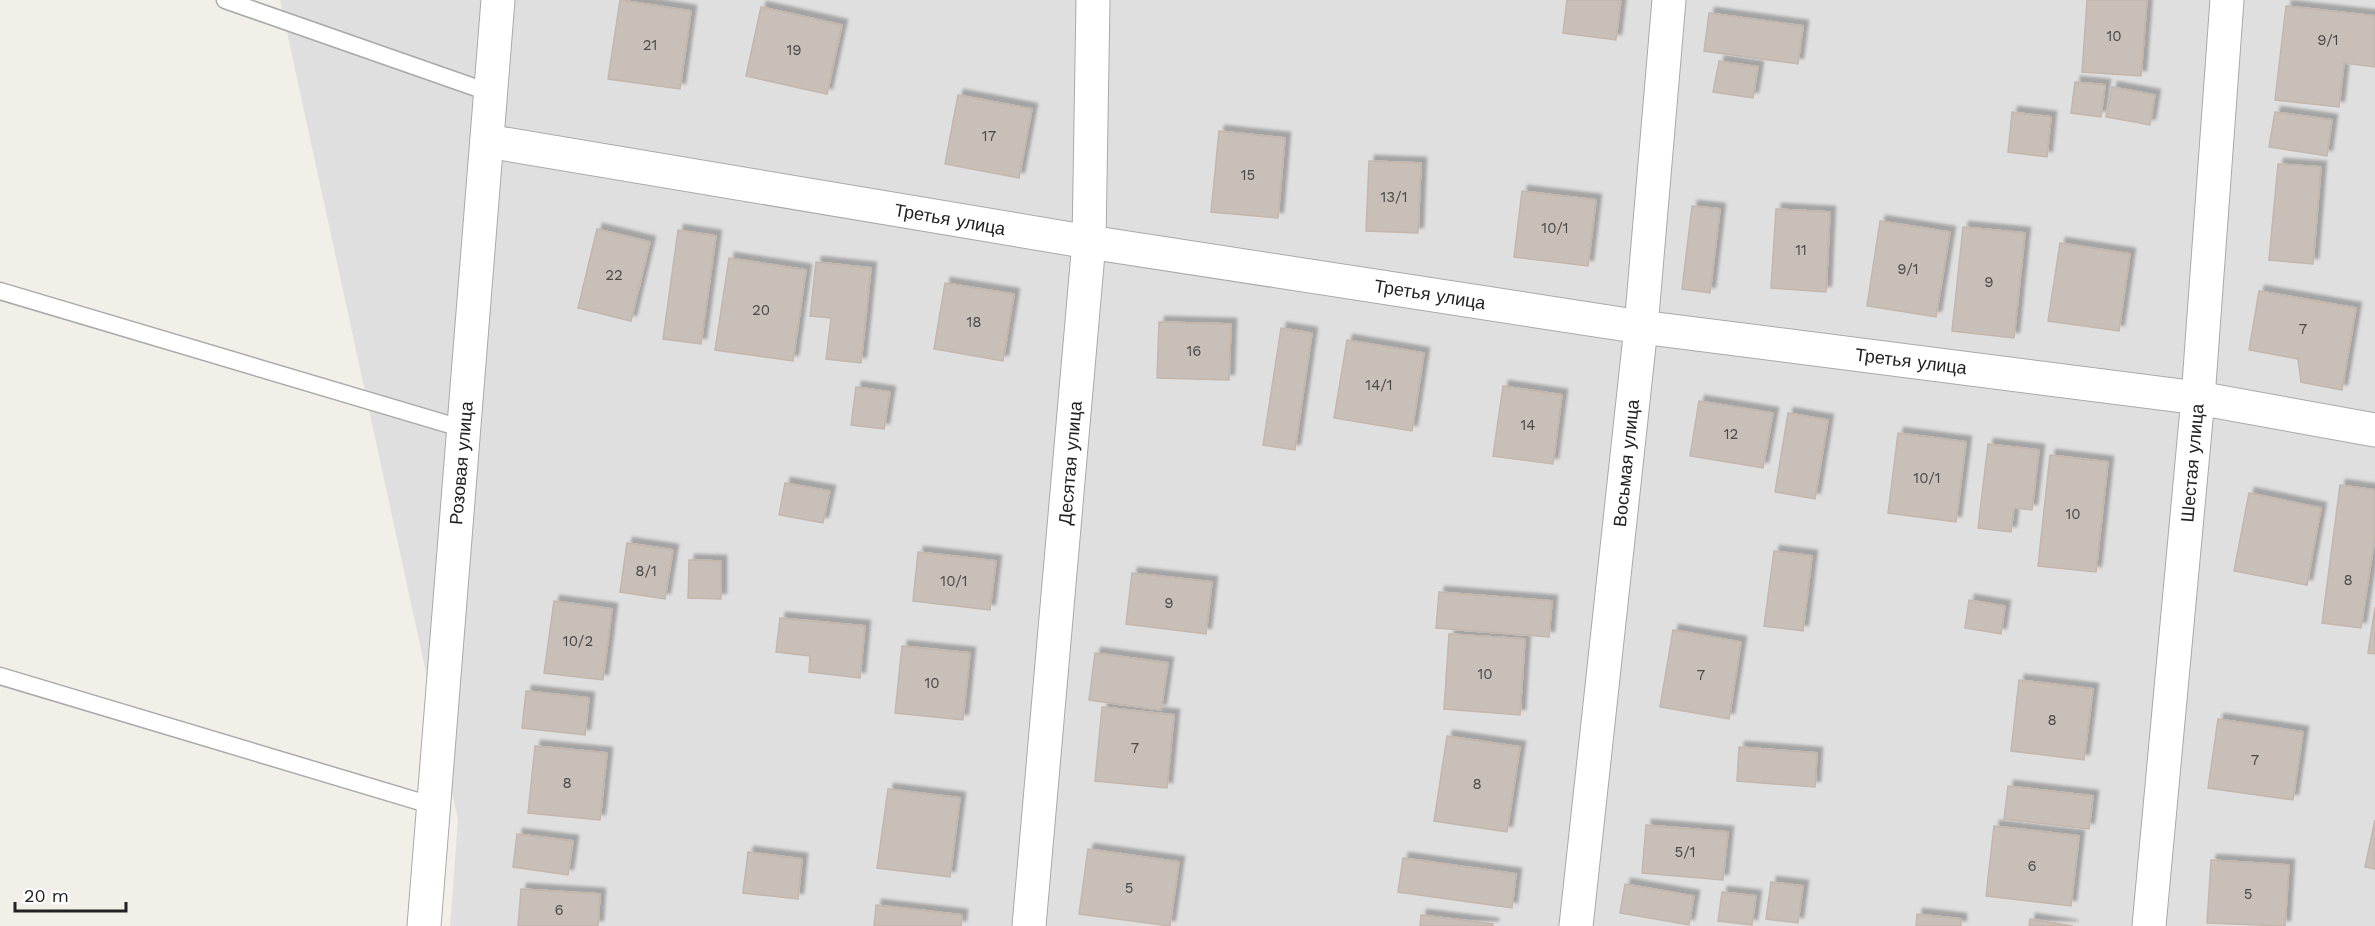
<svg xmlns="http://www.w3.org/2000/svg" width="2375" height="926" viewBox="0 0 2375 926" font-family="'Work Sans',sans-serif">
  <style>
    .residential { fill: #e0dfdf }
    .building { fill: #c7bfb8; stroke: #c4b6ab; stroke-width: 1.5; filter: url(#shadow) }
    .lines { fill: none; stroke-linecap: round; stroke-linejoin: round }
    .lane-casing { stroke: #a9a9a9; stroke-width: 19 }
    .street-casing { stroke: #a9a9a9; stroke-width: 35 }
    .lane { stroke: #fff; stroke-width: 16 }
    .street { stroke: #fff; stroke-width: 33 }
    .labels { text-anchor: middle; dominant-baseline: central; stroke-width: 4.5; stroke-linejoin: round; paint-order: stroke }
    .number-label { font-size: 15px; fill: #4b4948 }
    .street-label { font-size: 18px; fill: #222; stroke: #fff }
  </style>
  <defs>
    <filter id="shadow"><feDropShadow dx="5.5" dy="-5.5" stdDeviation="1.5" flood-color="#0004"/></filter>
  </defs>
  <rect width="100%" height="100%" fill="#f2efe9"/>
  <!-- residential -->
  <polygon class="residential" points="280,0 2375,0 2375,926 450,926 458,820"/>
  <!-- building -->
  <g class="building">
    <polygon points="620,0 691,11 680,89 608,79"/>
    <polygon points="1567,0 1621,0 1616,40 1563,33"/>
    <polygon points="2087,0 2147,0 2141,76 2082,72"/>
    <polygon points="2286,6 2375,16 2375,67 2344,63 2339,107 2275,100"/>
    <polygon points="761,7 842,25 827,94 746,76"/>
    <polygon points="1709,13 1803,26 1798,64 1704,51"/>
    <polygon points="1719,61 1758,67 1753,98 1713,92"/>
    <polygon points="2075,82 2105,85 2101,117 2071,113"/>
    <polygon points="2112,87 2155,95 2150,125 2106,117"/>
    <polygon points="958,95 1032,109 1019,178 945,164"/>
    <polygon points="2012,112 2051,117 2047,157 2008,152"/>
    <polygon points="2275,112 2332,120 2327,156 2269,147"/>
    <polygon points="1219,131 1285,138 1278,218 1211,212"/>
    <polygon points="1369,161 1421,163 1418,233 1366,231"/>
    <polygon points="2278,164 2321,167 2313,264 2269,260"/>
    <polygon points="1522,191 1596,200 1588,266 1514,257"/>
    <polygon points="1692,206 1720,209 1710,293 1682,289"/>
    <polygon points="1776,209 1830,212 1826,292 1771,288"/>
    <polygon points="1880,221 1950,232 1936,317 1867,306"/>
    <polygon points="1963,227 2025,233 2014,338 1952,331"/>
    <polygon points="597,229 650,242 631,321 578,308"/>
    <polygon points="678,230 716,236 701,344 663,339"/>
    <polygon points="2060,243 2130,254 2119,331 2048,321"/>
    <polygon points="729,258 806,270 793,361 715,350"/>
    <polygon points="816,262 871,268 861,363 826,359 831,318 810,316"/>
    <polygon points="945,283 1014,294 1003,361 934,349"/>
    <polygon points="2259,291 2356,308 2342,390 2301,382 2298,359 2249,350"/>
    <polygon points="1159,322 1231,324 1229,380 1157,378"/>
    <polygon points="1281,328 1312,333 1295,450 1263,445"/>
    <polygon points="1347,340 1424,353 1412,431 1334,418"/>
    <polygon points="1503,386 1562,395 1553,464 1493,456"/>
    <polygon points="856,387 890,392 884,429 851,425"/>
    <polygon points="1699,401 1773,413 1763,468 1690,456"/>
    <polygon points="1788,413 1828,420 1815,499 1775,492"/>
    <polygon points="1898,433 1966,442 1956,522 1888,513"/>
    <polygon points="1988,444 2039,450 2032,510 2014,508 2011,532 1978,528"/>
    <polygon points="2050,455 2108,462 2096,572 2038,566"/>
    <polygon points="785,483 830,491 823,523 779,515"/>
    <polygon points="2340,485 2375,490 2375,536 2361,628 2322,623"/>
    <polygon points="2249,493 2321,508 2307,585 2234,571"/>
    <polygon points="627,543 673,550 665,599 620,592"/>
    <polygon points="1774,551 1812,556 1803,631 1764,626"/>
    <polygon points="918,552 996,561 990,610 913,601"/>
    <polygon points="689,560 721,561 721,599 688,598"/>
    <polygon points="1132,573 1212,582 1206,634 1126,624"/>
    <polygon points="1439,592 1552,601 1549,637 1436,628"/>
    <polygon points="1969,600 2005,606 2001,634 1965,628"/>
    <polygon points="554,601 612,609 603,680 544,673"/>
    <polygon points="2375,607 2375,654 2368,653"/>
    <polygon points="780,618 865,626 860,678 809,672 810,656 776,652"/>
    <polygon points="1673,630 1741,642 1729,719 1660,707"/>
    <polygon points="1449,634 1525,639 1520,715 1444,709"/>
    <polygon points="902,646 970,653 963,720 895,713"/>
    <polygon points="1095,653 1168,663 1161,710 1089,700"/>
    <polygon points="2019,680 2093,689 2084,760 2011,751"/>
    <polygon points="526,691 589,698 585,735 522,728"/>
    <polygon points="1102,707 1174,715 1167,788 1095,781"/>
    <polygon points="2218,719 2303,732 2293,800 2208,788"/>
    <polygon points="1447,736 1520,747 1507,832 1434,821"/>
    <polygon points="535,746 607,753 600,820 528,813"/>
    <polygon points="1739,747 1817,753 1815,787 1737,781"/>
    <polygon points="2008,786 2093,796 2089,829 2004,819"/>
    <polygon points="888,789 960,798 950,877 877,868"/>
    <polygon points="2375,820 2375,869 2365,867"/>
    <polygon points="1646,825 1728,832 1723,880 1642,873"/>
    <polygon points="1994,826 2079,836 2071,906 1986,896"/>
    <polygon points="517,834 573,841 568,875 513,867"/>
    <polygon points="1088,849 1179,862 1170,926 1079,914"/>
    <polygon points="748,852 802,859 798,899 743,893"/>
    <polygon points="1403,858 1516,874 1512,908 1398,892"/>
    <polygon points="2211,860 2289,865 2285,926 2207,923"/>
    <polygon points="1771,882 1803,886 1798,923 1766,919"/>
    <polygon points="1625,884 1694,896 1689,925 1620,913"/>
    <polygon points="521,889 600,894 598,926 518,926"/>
    <polygon points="1722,892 1756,896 1752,925 1718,921"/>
    <polygon points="876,905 962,915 961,926 874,926"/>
    <polygon points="1917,914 1961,919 1961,926 1916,926"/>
    <polygon points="1421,915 1493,924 1493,926 1420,926"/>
    <polygon points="2030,919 2073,926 2029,926"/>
  </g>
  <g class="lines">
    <!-- lane casing -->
    <g class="lane-casing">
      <g id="lane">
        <polyline points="225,0 491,93"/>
        <polyline points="0,291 464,429"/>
        <polyline points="0,676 434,806"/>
      </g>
    </g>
    <!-- street casing -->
    <g class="street-casing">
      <g id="street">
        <polyline points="487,141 1089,242 1641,327 2198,398 2375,430"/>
        <polyline points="424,926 498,0"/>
        <polyline points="1029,926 1089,242 1093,0"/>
        <polyline points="1576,926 1641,327 1669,0"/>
        <polyline points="2149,926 2198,398 2227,0"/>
      </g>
    </g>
    <!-- lane -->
    <use href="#lane" class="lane"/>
    <!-- street -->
    <use href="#street" class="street"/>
  </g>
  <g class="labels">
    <!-- number labels -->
    <g class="number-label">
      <text x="2114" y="36">10</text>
      <text x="2328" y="40">9/1</text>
      <text x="650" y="45">21</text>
      <text x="794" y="50">19</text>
      <text x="989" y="136">17</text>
      <text x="1248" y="175">15</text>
      <text x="1394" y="197">13/1</text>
      <text x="1555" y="228">10/1</text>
      <text x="1801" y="250">11</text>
      <text x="1908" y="269">9/1</text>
      <text x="614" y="275">22</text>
      <text x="1989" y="282">9</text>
      <text x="761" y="310">20</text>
      <text x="974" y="322">18</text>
      <text x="2303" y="329">7</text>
      <text x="1194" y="351">16</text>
      <text x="1379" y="385">14/1</text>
      <text x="1528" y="425">14</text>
      <text x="1731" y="434">12</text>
      <text x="1927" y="478">10/1</text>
      <text x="2073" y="514">10</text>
      <text x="646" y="571">8/1</text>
      <text x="2348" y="580">8</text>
      <text x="954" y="581">10/1</text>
      <text x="1169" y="603">9</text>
      <text x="578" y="641">10/2</text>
      <text x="1485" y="674">10</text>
      <text x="1701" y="675">7</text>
      <text x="932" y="683">10</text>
      <text x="2052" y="720">8</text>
      <text x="1135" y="748">7</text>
      <text x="2255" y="760">7</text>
      <text x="567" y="783">8</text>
      <text x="1477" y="784">8</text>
      <text x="1685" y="852">5/1</text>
      <text x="2032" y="866">6</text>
      <text x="1129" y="888">5</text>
      <text x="2248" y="894">5</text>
      <text x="559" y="910">6</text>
    </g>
    <!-- street labels -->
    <g class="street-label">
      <text transform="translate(950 219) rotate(10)">Третья улица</text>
      <text transform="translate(1430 294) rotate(9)">Третья улица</text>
      <text transform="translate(1911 361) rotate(7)">Третья улица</text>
      <text transform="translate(461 463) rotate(-85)">Розовая улица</text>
      <text transform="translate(1070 463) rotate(-85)">Десятая улица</text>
      <text transform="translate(1626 463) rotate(-84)">Восьмая улица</text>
      <text transform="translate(2192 463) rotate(-85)">Шестая улица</text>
    </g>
  </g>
  <!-- scale -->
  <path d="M15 902v9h111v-9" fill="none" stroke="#222222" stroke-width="3"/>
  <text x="24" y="902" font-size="18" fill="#222222" stroke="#ffffff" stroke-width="4.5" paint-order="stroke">20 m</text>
</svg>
